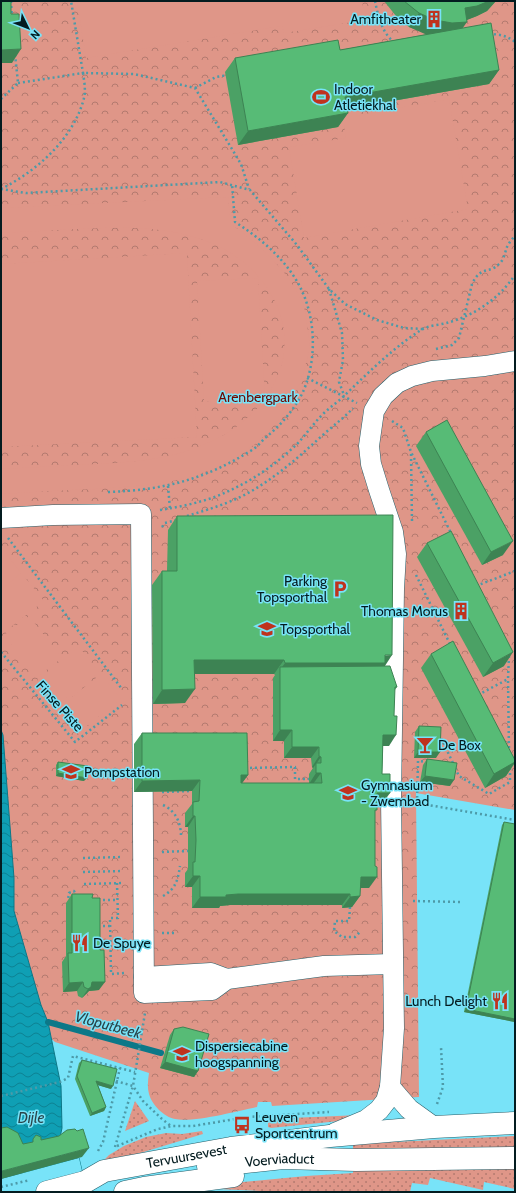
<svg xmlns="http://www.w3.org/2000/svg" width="516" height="1193" viewBox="0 0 516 1193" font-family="Cabin,sans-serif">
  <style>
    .grass { fill: url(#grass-dots) }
    .park { fill: url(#park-crowns) }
    .pitch { fill: #df9688 }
    .water { fill: url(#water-waves); stroke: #0c7888 }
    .pier { fill: #78e3f8 }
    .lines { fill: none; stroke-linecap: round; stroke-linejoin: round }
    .stream { stroke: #0c7888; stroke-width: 6 }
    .minor-casing { stroke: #265f6a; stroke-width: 21 }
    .major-casing { stroke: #265f6a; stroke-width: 23 }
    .path { stroke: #4d9aa8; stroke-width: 2.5; stroke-dasharray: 2 3; stroke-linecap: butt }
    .minor { stroke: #fff; stroke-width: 20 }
    .major { stroke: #fff; stroke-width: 22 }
    .wall { fill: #4ba165 }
    .shaded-wall { fill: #3d8353 }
    .building { fill: #57bb76; stroke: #3d8353 }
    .labels { text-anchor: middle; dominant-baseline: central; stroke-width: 3; stroke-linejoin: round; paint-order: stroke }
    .poi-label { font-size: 14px; fill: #041c20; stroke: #78e3f8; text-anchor: start }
    .park-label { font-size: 14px; fill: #6e0900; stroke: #78e3f8 }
    .street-label { font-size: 14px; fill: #041c20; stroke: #78e3f8 }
    .water-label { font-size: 15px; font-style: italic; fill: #2a454a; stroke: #78e3f8 }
  </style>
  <defs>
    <pattern id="grass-dots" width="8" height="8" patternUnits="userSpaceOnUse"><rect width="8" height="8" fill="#df9688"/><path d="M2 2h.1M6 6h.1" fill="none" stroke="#b37a6f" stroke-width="1.8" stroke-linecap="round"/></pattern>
    <pattern id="park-crowns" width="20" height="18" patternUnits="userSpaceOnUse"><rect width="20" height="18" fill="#df9688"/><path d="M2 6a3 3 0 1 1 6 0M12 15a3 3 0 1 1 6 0" fill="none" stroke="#b37a6f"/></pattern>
    <pattern id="water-waves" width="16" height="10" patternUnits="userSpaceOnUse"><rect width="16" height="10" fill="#0f9fb4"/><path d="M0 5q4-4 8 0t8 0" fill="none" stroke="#0c8192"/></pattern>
  </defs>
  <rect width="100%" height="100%" fill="#78e3f8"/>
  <!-- grass -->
  <g class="grass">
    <polygon points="135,1101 149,1121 125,1131"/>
    <polygon points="360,1115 349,1120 271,1128 268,1127 268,1119"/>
    <polygon points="202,1131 203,1134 104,1164 104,1160 109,1155 124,1146 146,1137 166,1133 182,1134"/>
    <polygon points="515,1136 515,1189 484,1182 483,1190 430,1178 428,1185 412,1183 410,1192 281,1192 217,1189 213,1185 306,1176 353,1173 353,1144"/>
  </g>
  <!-- park -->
  <path class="park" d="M1,1H515V810L416,793L419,1097L272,1106L271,1102H258L257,1107C238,1111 192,1123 175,1119C164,1117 152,1105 149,1094C147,1087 148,1080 149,1073L55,1042L1,992Z"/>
  <!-- pitch -->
  <g class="pitch">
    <polygon points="77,1 362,1 365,20 284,33 282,26 86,58"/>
    <polygon points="449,99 468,209 304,238 289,147 346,138 343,118"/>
    <path d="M228,197L231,224C261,246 288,270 303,304C305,309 305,314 306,319C308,330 310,341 309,352C308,357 306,362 305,367C297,396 279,425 255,444C240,456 220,467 202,473C165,486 133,486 95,489C63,490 32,492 1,494V469C33,467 65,466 98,464C131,462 164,460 196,448C228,436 259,415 274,384C305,324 264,262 206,241C164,225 121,227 77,229C52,230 26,232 1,233V208Z"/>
    <polygon points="187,253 197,437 1,447 1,264"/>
    <polygon points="258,278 265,398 204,402 197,281"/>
    <polygon points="2,548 21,573 1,590 1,549"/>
    <polygon points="24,576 44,601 2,634 1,594"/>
    <polygon points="29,616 62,658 36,678 4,635"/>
    <polygon points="79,647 99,672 57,705 37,680"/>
    <polygon points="101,674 121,699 79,732 59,707"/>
  </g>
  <!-- water -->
  <polygon class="water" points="1,730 3,735 14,878 14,911 41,1005 48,1022 61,1086 62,1128 58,1147 62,1162 79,1158 87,1192 1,1192 1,1179 22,1173 17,1153 1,1136"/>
  <!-- pier -->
  <polygon class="pier" points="79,1158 87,1192 1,1192 1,1179"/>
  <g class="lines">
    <!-- stream -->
    <polyline class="stream" points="48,1022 161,1053"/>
    <!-- minor casing -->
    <g class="minor-casing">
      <g id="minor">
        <polyline points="1,518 53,515 141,514 144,993 212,990 227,979 324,966 392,964"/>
        <polyline points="144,977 211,973 227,979"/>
        <polyline points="390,1087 409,1109 434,1127"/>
        <polyline points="335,1133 366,1120 379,1110 386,1101 390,1087 394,1028 391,799 394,589 396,554 393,532 379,490 371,464 369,446 374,411 383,396 397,383 412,376 432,371 485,366 515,361"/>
      </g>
    </g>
    <!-- major casing -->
    <g class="major-casing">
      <g id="major">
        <path id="s1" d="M208,1166L283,1158L356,1160L515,1158"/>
        <path id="s2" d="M47,1192L85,1182L104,1171L231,1148L330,1136L434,1127L515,1123"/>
        <polyline points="125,1192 144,1188 233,1176"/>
      </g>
    </g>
    <!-- path -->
    <g class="path">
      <polyline points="11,1 12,18"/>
      <path d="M375,1C378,16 382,33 394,42"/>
      <path d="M489,34C499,34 508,36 515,42"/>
      <polyline points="18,83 83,73 71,1"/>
      <polyline points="195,88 216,77 228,75"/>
      <polyline points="1,99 18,83 15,54"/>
      <polyline points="1,189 26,193 220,182 250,190 297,245 329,289 345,304 377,320 404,328 423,329"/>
      <path d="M1,189C37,171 74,138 84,98C86,90 84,80 83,73L134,74L195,88L241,164L249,189"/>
      <polyline points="329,289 342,333 343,360 339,382 344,395"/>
      <path d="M436,349L452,345L459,338L472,284C481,265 490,274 499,264C504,260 505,252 507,247C509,243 512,239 515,236"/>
      <polyline points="307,378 357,403"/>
      <polyline points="392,421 403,428 411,452 451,533"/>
      <polyline points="411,454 412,521"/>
      <polyline points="168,486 170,509"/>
      <path d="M108,492C163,490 204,480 252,450C257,447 261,442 265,438C280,426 293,411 302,394C318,360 316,315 298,283C283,257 260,238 235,222L232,184"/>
      <path d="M160,510C186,506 212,500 235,488C258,477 281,460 299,442C307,433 314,423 323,414C330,407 338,402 345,395C369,372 393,348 421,330C429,325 441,325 450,322C477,314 499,298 515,275"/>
      <path d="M187,516C210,509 234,502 255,489C280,474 302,454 324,434C334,425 344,418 353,408"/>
      <polyline points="162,527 165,523 177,520"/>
      <polyline points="8,538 122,689"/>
      <polyline points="416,575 451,646"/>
      <polyline points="476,586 515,571"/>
      <polyline points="1,652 75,742 122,705"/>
      <polyline points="509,656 508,679 509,751"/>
      <polyline points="478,695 508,679"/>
      <polyline points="439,734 453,763"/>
      <polyline points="245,768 295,767 295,779 312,779"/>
      <polyline points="455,768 459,776 489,794 510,782 510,768"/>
      <polyline points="162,792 192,791"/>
      <polyline points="411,802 515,820"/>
      <polyline points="417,803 418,761 427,762"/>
      <path d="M163,805C176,811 181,823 181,837"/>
      <polyline points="162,852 188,851"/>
      <polyline points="83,858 123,857"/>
      <polyline points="83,872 123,871"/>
      <polyline points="117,883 118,918 110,918 111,974 125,973"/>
      <polyline points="84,884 124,883"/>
      <path d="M163,896C176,889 178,879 180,866"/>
      <polyline points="71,900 68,900 69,893 74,891 76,895"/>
      <polyline points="98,900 117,900"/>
      <polyline points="413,901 461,902"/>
      <polyline points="350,907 349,921 335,921 334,931 342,937 355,937 361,931"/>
      <polyline points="98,926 110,926"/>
      <polyline points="162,933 174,933"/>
      <polyline points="116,1081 133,1086 143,1101 162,1119 171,1126"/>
      <polyline points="1,1096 60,1082 68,1078 73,1056 135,1072"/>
      <polyline points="437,1104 443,1087 441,1047"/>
      <polyline points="117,1146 158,1129 172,1126 193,1126 248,1117 329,1112"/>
      <polyline points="115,1147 133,1086 145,1013"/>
      <polyline points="98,1151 103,1142 120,1068"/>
      <polyline points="1,1187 30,1180"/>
    </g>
    <!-- minor -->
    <use href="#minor" class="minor"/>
    <!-- major -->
    <use href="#major" class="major"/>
  </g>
  <!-- wall -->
  <g class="wall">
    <polygon points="384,1 496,1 487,11 477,16 466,20 462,28 499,70 489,84 347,109 348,113 338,127 238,145 225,72 235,58 340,50 428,34 409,27 396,16"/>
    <polygon points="426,432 503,555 482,565 416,446"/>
    <polygon points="177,516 385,666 397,687 394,691 389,746 383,746 382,774 382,804 377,804 375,812 369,888 360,888 360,896 352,907 342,908 342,905 230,905 220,906 219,908 192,908 192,887 185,887 185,873 188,869 188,827 185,827 185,813 192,804 192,791 134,792 134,744 142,733 248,775 242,783 309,783 309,774 313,768 312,767 311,758 284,758 284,741 273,741 273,678 275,675 274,674 194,674 185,703 153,704 152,585 162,571 167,571 168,530"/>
    <polygon points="427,543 504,666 483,677 417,557"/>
    <polygon points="431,654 515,760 515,763 506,776 485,788 421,668"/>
    <polygon points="419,726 436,758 414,758 415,732"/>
    <polygon points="427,759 450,786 420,782 423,765"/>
    <polygon points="58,762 84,781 56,776 56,765"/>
    <polygon points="504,822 515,1022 464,1012 502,825"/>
    <polygon points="72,894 99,990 89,991 82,998 78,996 77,991 63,992 62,962 66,956 66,903"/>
    <polygon points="174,1029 198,1071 194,1077 160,1068 170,1035"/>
    <polygon points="82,1060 111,1089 98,1085 106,1107 104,1111 90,1116 75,1079 79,1063"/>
  </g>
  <!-- shaded-wall -->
  <g class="shaded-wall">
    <polygon points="489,1 496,1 487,11 477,16 467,20 455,22 465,8"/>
    <polygon points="419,13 467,22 457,36 442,37 425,34 409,27"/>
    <polygon points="21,49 12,63 1,63 1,50"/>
    <polygon points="499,70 489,84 335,111 345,97"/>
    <polygon points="348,113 338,127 238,145 248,131"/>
    <polygon points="513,541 503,555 482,565 491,552"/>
    <polygon points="513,652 504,666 483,677 493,663"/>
    <polygon points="392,655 383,669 280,670 285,663"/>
    <polygon points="194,660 284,660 274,674 184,674"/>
    <polygon points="195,689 185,703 153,704 162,690"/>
    <polygon points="280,730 292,730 284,741 273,741"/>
    <polygon points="383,735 396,735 389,746 375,746"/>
    <polygon points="292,747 319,747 311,758 284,758"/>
    <polygon points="418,752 440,752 436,758 414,758"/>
    <polygon points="319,756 321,757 313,768 312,767"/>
    <polygon points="515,762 506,776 485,788 494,774"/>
    <polygon points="58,773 87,778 84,781 56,776"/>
    <polygon points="316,773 321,773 313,784 309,784"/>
    <polygon points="241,775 248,775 240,786"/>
    <polygon points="425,776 454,780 450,786 420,782"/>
    <polygon points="200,780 192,791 134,792 142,781"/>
    <polygon points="377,793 390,793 382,804 370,804"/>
    <polygon points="193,816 195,816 188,827 185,827"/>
    <polygon points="193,876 200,876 192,887 185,887"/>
    <polygon points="361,877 377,877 369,888 353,888"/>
    <polygon points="238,894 350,894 342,905 230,905 220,906 219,908 192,908 200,897"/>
    <polygon points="360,896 352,907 342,908 350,897"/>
    <polygon points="83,982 77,991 63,992 69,983"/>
    <polygon points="92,982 105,982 99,990 89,991 82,998 88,989"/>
    <polygon points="466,1009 515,1019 515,1022 464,1012"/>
    <polygon points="165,1062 198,1071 194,1077 160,1068"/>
    <polygon points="96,1081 113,1086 111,1089 94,1084"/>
    <polygon points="106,1107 104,1111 90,1116 92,1113"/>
    <polygon points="89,1148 82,1157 1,1179 1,1173 2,1171"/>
  </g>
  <!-- building -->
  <g class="building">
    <polygon points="1,1 11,1 11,14 19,14 21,49 1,50"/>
    <polygon points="404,1 489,1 477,6 465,8 467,22 452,23 435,20 419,13"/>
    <polygon points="491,23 499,70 345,97 348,113 248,131 235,58 338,40 340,50"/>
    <polygon points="447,420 513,541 491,552 426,432"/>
    <polygon points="393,515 392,655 385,655 385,663 285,663 284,660 194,660 195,689 162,690 162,571 177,571 177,516"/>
    <polygon points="451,531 513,652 493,663 427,543"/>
    <polygon points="453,641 515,760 515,762 494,774 431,654"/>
    <polygon points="390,666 397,687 395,687 394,716 397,716 396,735 383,735 382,774 390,774 390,793 377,793 377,810 375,810 375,866 377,867 377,877 361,877 360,896 350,897 350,894 238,894 226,895 226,897 200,897 200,876 193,876 193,862 195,862 196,840 195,816 193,816 193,802 199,801 200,780 142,781 142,733 247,733 248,775 241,775 241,783 322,783 321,773 316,773 316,763 321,763 321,757 319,756 319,747 292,747 292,730 280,730 280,667"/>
    <polygon points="419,726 441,727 440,752 418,752"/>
    <polygon points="427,759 457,763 454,780 425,776"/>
    <polygon points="58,762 88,766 87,778 58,773"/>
    <polygon points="504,822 515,824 515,1019 466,1009"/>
    <polygon points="72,894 93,894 92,898 100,898 100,950 104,950 105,982 92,982 91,987 88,989 84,987 83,982 69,983 68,953 72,953"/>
    <polygon points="183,1027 209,1034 198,1071 165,1062 174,1029"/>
    <polygon points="82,1060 117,1069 113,1086 96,1081 106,1107 92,1113 77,1076"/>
    <polygon points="7,1127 18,1133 23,1144 33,1142 33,1139 36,1135 41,1137 41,1140 59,1136 67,1130 75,1129 77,1131 83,1129 89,1148 2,1171 1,1170 1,1128"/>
  </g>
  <!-- icons -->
  <defs>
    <g id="building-bare" transform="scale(1.38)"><path d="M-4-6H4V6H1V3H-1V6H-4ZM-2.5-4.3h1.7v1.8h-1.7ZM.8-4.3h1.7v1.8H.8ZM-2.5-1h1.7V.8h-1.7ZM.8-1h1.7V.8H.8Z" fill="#bf331e" stroke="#78e3f8" stroke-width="2.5" paint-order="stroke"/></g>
    <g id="stadium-bare" transform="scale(1.38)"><path d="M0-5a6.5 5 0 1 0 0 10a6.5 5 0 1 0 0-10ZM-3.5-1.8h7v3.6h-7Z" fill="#bf331e" stroke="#78e3f8" stroke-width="2.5" paint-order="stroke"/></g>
    <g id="parking-bare" transform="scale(1.38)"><path d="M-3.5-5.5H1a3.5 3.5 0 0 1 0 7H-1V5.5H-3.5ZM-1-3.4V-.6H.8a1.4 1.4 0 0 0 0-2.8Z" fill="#bf331e" stroke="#78e3f8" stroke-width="2.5" paint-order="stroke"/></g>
    <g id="university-bare" transform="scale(1.38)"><path d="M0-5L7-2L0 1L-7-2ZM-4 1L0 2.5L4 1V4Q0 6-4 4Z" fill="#bf331e" stroke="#78e3f8" stroke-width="2.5" paint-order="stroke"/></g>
    <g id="bar-bare" transform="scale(1.38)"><path d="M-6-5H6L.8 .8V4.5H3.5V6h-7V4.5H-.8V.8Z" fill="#bf331e" stroke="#78e3f8" stroke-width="2.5" paint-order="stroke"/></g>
    <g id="restaurant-bare" transform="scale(1.38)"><path d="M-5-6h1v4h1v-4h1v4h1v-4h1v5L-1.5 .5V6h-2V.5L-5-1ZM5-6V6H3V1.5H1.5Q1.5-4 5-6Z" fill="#bf331e" stroke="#78e3f8" stroke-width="2.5" paint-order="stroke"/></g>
    <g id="bus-bare" transform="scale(1.38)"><path d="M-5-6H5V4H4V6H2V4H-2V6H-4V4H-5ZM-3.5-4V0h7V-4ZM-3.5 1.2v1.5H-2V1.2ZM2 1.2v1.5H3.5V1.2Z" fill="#bf331e" stroke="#78e3f8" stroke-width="2.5" paint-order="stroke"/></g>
  </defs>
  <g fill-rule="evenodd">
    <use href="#building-bare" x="434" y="19"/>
    <use href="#stadium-bare" x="321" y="97"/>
    <use href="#parking-bare" x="340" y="589"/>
    <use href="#building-bare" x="461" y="611"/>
    <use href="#university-bare" x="267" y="629"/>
    <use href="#bar-bare" x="425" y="745"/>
    <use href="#university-bare" x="71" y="772"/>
    <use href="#university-bare" x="348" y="793"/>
    <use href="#restaurant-bare" x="80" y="943"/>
    <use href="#restaurant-bare" x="500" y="1001"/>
    <use href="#university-bare" x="182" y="1054"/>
    <use href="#bus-bare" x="242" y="1125"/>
  </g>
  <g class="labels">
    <!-- poi labels -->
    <g class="poi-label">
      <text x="421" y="19" text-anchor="end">Amfitheater</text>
      <text x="334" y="89">Indoor<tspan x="334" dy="16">Atletiekhal</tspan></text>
      <text x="327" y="581" text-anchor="end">Parking<tspan x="327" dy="16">Topsporthal</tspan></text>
      <text x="448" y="611" text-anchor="end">Thomas Morus</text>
      <text x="280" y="629">Topsporthal</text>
      <text x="438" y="745">De Box</text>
      <text x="84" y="772">Pompstation</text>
      <text x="361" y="785">Gymnasium<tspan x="361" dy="16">- Zwembad</tspan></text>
      <text x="93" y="943">De Spuye</text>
      <text x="487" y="1001" text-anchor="end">Lunch Delight</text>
      <text x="195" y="1046">Dispersiecabine<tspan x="195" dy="16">hoogspanning</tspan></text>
      <text x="255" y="1117">Leuven<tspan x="255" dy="16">Sportcentrum</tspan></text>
    </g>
    <!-- park labels -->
    <g class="park-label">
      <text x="258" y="397">Arenbergpark</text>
    </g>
    <!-- street labels -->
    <g class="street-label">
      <text transform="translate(60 706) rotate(48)">Finse Piste</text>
      <text stroke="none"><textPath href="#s2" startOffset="145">Tervuursevest</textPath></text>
      <text stroke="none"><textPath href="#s1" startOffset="72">Voerviaduct</textPath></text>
    </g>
    <!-- water labels -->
    <g class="water-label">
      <text transform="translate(108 1025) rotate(15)">Vloputbeek</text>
      <text x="31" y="1118">Dijle</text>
    </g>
  </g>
  <!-- border -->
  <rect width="516" height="1193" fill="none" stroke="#041c20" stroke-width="4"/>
  <!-- north arrow -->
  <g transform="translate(28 28) rotate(133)" stroke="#78e3f8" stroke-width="3" paint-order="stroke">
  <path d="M0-3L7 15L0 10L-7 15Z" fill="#041c20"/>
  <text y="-6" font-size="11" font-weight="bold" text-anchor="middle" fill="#041c20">N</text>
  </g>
</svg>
